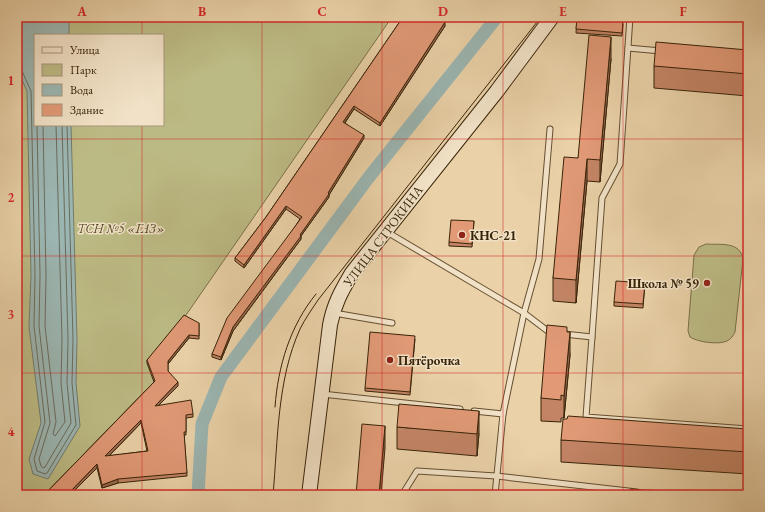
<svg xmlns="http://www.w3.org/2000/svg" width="765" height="512" viewBox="0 0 765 512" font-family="'EB Garamond',serif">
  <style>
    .green { fill: #bcba84; stroke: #7a6f46; fill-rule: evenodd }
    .water { fill: #9bb5b1; stroke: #737b6e }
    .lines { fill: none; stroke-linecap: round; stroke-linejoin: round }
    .shore { stroke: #6a6c5d; stroke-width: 1 }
    .canal { stroke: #9bb5b1; stroke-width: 13 }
    .lane-casing { stroke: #644f31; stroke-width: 7 }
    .secondary-casing { stroke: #382409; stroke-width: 16 }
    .lane { stroke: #f1e1c6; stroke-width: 5 }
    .secondary { stroke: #f1e1c6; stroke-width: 14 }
    .tram { stroke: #382409; stroke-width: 1 }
    .wall { fill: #c28465; stroke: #382409; fill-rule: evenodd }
    .shaded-wall { fill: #9e6b53; stroke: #382409 }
    .building { fill: #e19976; stroke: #382409; fill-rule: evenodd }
    .grid { fill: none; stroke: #d62828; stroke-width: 1; stroke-opacity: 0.55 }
    .poi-dot { fill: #8f2418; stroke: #f1e1c6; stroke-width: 1.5 }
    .labels { text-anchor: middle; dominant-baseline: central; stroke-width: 3; stroke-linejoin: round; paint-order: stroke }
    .park-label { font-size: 13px; font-style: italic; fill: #594a28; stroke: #f1e1c6 }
    .poi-label { font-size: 13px; font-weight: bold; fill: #382409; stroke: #f1e1c6; text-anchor: start }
    .street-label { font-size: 13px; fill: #382409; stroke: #f1e1c6 }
    .neatline { fill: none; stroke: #d62828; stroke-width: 1.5 }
    .grid-label { font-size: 13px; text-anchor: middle; font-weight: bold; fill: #d62828 }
  </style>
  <rect width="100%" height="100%" fill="#ead1a8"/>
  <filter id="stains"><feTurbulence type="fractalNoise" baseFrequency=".005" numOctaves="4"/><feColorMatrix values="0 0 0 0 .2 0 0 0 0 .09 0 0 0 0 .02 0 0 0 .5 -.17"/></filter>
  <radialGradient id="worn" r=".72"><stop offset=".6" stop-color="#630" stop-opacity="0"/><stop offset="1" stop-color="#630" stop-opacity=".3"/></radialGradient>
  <!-- green -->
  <g class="green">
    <path d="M17,17H392L184,318L155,384L47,495H17ZM35,35H163V125H35Z"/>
    <path d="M706,244C720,245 740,241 743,259L735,332C733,336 731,339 727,341C719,345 697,342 690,337L688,331L694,255L699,247Z"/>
  </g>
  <!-- water -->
  <polygon class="water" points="17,17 69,17 69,35 35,35 35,125 71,125 77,339 76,383 80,426 48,479 33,474 29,459 41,423 29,327 31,275 27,91 17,69"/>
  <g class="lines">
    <!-- shore -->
    <g class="shore">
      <polyline points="17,69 22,71 31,91 35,275 34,326 45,422 34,459 37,471 45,474 47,473 76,425 72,383 73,339 67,125"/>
      <polyline points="37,125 40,275 39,326 50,423 39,459 41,466 43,468 45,467 71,423 67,383 68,339 62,125"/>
      <polyline points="43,125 46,275 45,326 56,422 53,434 55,436 65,422 61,383 62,339 56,125"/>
    </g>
    <!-- canal -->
    <polyline class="canal" points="198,495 202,424 221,377 369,177 497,17"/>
    <!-- lane casing -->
    <g class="lane-casing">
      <g id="lane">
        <polyline points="628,48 661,51"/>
        <polyline points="387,232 524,313 549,332 552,333"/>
        <polyline points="334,313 392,323"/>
        <polyline points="564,334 592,337 586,417 748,429"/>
        <polyline points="592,337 602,198 620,164 630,17"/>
        <polyline points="322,394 460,409"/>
        <polyline points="474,411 503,414 495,495"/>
        <polyline points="503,414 524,313 539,259 550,129"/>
        <polyline points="649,493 674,495"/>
        <polyline points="402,495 417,471 496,476 637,492"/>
      </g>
    </g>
    <!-- secondary casing -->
    <g class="secondary-casing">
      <path id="secondary" d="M309,495L330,325C334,304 341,292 352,273L497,91L552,17"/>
    </g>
    <!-- lane -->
    <use href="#lane" class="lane"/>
    <!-- secondary -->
    <use href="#secondary" class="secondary"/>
    <!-- tram -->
    <g class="tram">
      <path d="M275,407C278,366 290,326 316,294"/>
      <path d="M273,495C278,440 277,380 300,329C305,319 312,309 318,300L541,17"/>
    </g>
  </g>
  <!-- wall -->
  <g class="wall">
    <polygon points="403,17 444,21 445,26 380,126 354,109 345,123 364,138 329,195 329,197 301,236 301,239 233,331 221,360 212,357 212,354 300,219 286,209 244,268 235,261 235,258 266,217"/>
    <polygon points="577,17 596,17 596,19 623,24 622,36 576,33"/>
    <polygon points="748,50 748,96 654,88 654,66"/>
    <polygon points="611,59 600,182 587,181 576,303 553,301 553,278 578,158"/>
    <polygon points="474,221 472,247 449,246 449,242"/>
    <polygon points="645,283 643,308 614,306 614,302"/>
    <path d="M199,323V339L189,338L168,364V371L178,386L159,405L193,414V417L186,418V435H184L187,476L118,483L102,488L97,468L70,495H44L154,382L147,363V360ZM141,423L147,451L109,456Z"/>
    <polygon points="567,332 570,355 564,418 561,418 561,422 541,421 541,398"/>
    <polygon points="415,339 410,395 365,391 365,388"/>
    <polygon points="397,427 479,433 477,456 397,449"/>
    <polygon points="748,429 748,474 561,462 561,440"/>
  </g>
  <!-- shaded-wall -->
  <g class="shaded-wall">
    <polygon points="445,17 447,17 442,24 442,20"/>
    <polygon points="445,22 445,26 380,126 380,123"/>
    <polygon points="611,37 611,59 600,182 600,160"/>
    <polygon points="354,106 354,109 343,125 343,122"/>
    <polygon points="364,135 364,138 329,195 329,197 301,236 301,239 233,331 221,360 221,357 233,327 300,235 328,193"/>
    <polygon points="587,159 587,181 576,303 576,280"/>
    <polygon points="286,206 286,209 244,268 244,265"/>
    <polygon points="570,332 570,355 564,418 564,396"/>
    <polygon points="189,335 189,338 168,364 168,361"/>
    <polygon points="178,382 178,386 155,409 155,406"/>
    <polygon points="479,411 479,433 477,456 477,434"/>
    <polygon points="141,420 141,423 105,460 105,456"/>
    <polygon points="385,426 385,448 381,495 379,495"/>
    <polygon points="97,464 97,468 70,495 67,495"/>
    <polygon points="118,479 118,483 102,488 102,485"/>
  </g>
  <!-- building -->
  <g class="building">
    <polygon points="403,17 445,17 442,20 445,22 380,123 354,106 343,122 364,135 328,193 329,194 300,235 301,236 233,327 221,357 212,354 227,318 302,217 286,206 244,265 235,258 266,217"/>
    <polygon points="577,17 596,17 596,19 623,21 622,33 576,29"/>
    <polygon points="589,35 611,37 600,160 587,159 576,280 553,278 564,157 578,158"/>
    <polygon points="656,42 748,50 748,74 654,66"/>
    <polygon points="451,220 474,221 472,244 449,242"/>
    <polygon points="616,281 645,283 643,304 614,302"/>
    <path d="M184,315L199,323V336L189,335L168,361V371L178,382L155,406L191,400L193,414L186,415V432H184L187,473L118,479L102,485L97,464L67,495H44L155,381L147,360ZM141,420L148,451L105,456Z"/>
    <polygon points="547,325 567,327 567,332 570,332 564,396 561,395 561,400 541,398"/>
    <polygon points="370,332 415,336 410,392 365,388"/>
    <polygon points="399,404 479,411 477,434 397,427"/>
    <polygon points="568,416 748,429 748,452 561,440 563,419 567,419"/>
    <polygon points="362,424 385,426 379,495 356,495"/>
    <polygon points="630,489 655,491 655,495 629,495"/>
  </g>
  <!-- grid -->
  <path class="grid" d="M142,17V35M262,17V495M382,17V495M503,17V495M623,17V495M142,125V495M17,139H748M17,256H748M17,373H748"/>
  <!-- markers -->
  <g class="poi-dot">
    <circle cx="462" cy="235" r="4"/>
    <circle cx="707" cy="283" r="4"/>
    <circle cx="390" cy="360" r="4"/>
  </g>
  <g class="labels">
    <!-- park labels -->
    <g class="park-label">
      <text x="121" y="228">ТСН №5 «ГАЗ»</text>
    </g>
    <!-- poi labels -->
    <g class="poi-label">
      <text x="470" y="235">КНС-21</text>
      <text x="699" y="283" text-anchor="end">Школа № 59</text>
      <text x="398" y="360">Пятёрочка</text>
    </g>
    <!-- street labels -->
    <g class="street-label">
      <text transform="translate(383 236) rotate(-53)">УЛИЦА СТРОКИНА</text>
    </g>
  </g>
  <!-- margin -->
  <rect width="765" height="512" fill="none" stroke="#ead1a8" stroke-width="44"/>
  <!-- legend -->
  <rect x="34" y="34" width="130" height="92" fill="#f1e1c6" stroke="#a7957a"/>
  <rect x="42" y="47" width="20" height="6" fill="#f1e1c6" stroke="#a7957a"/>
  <text x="70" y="54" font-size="12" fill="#382409">Улица</text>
  <rect x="42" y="64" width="20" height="12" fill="#bcba84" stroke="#a7957a"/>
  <text x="70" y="74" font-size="12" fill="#382409">Парк</text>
  <rect x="42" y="84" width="20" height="12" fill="#9bb5b1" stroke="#a7957a"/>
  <text x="70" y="94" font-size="12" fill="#382409">Вода</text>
  <rect x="42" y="104" width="20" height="12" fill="#e19976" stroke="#a7957a"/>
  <text x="70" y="114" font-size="12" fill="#382409">Здание</text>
  <rect x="22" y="22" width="721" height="468" class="neatline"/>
  <g class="grid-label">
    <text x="82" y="16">A</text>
    <text x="202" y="16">B</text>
    <text x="322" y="16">C</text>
    <text x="443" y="16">D</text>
    <text x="563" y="16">E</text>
    <text x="683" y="16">F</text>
    <text x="11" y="85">1</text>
    <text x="11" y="202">2</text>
    <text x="11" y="319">3</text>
    <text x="11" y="436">4</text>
  </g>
  <rect width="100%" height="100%" filter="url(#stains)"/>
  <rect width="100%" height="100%" fill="url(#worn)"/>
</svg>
